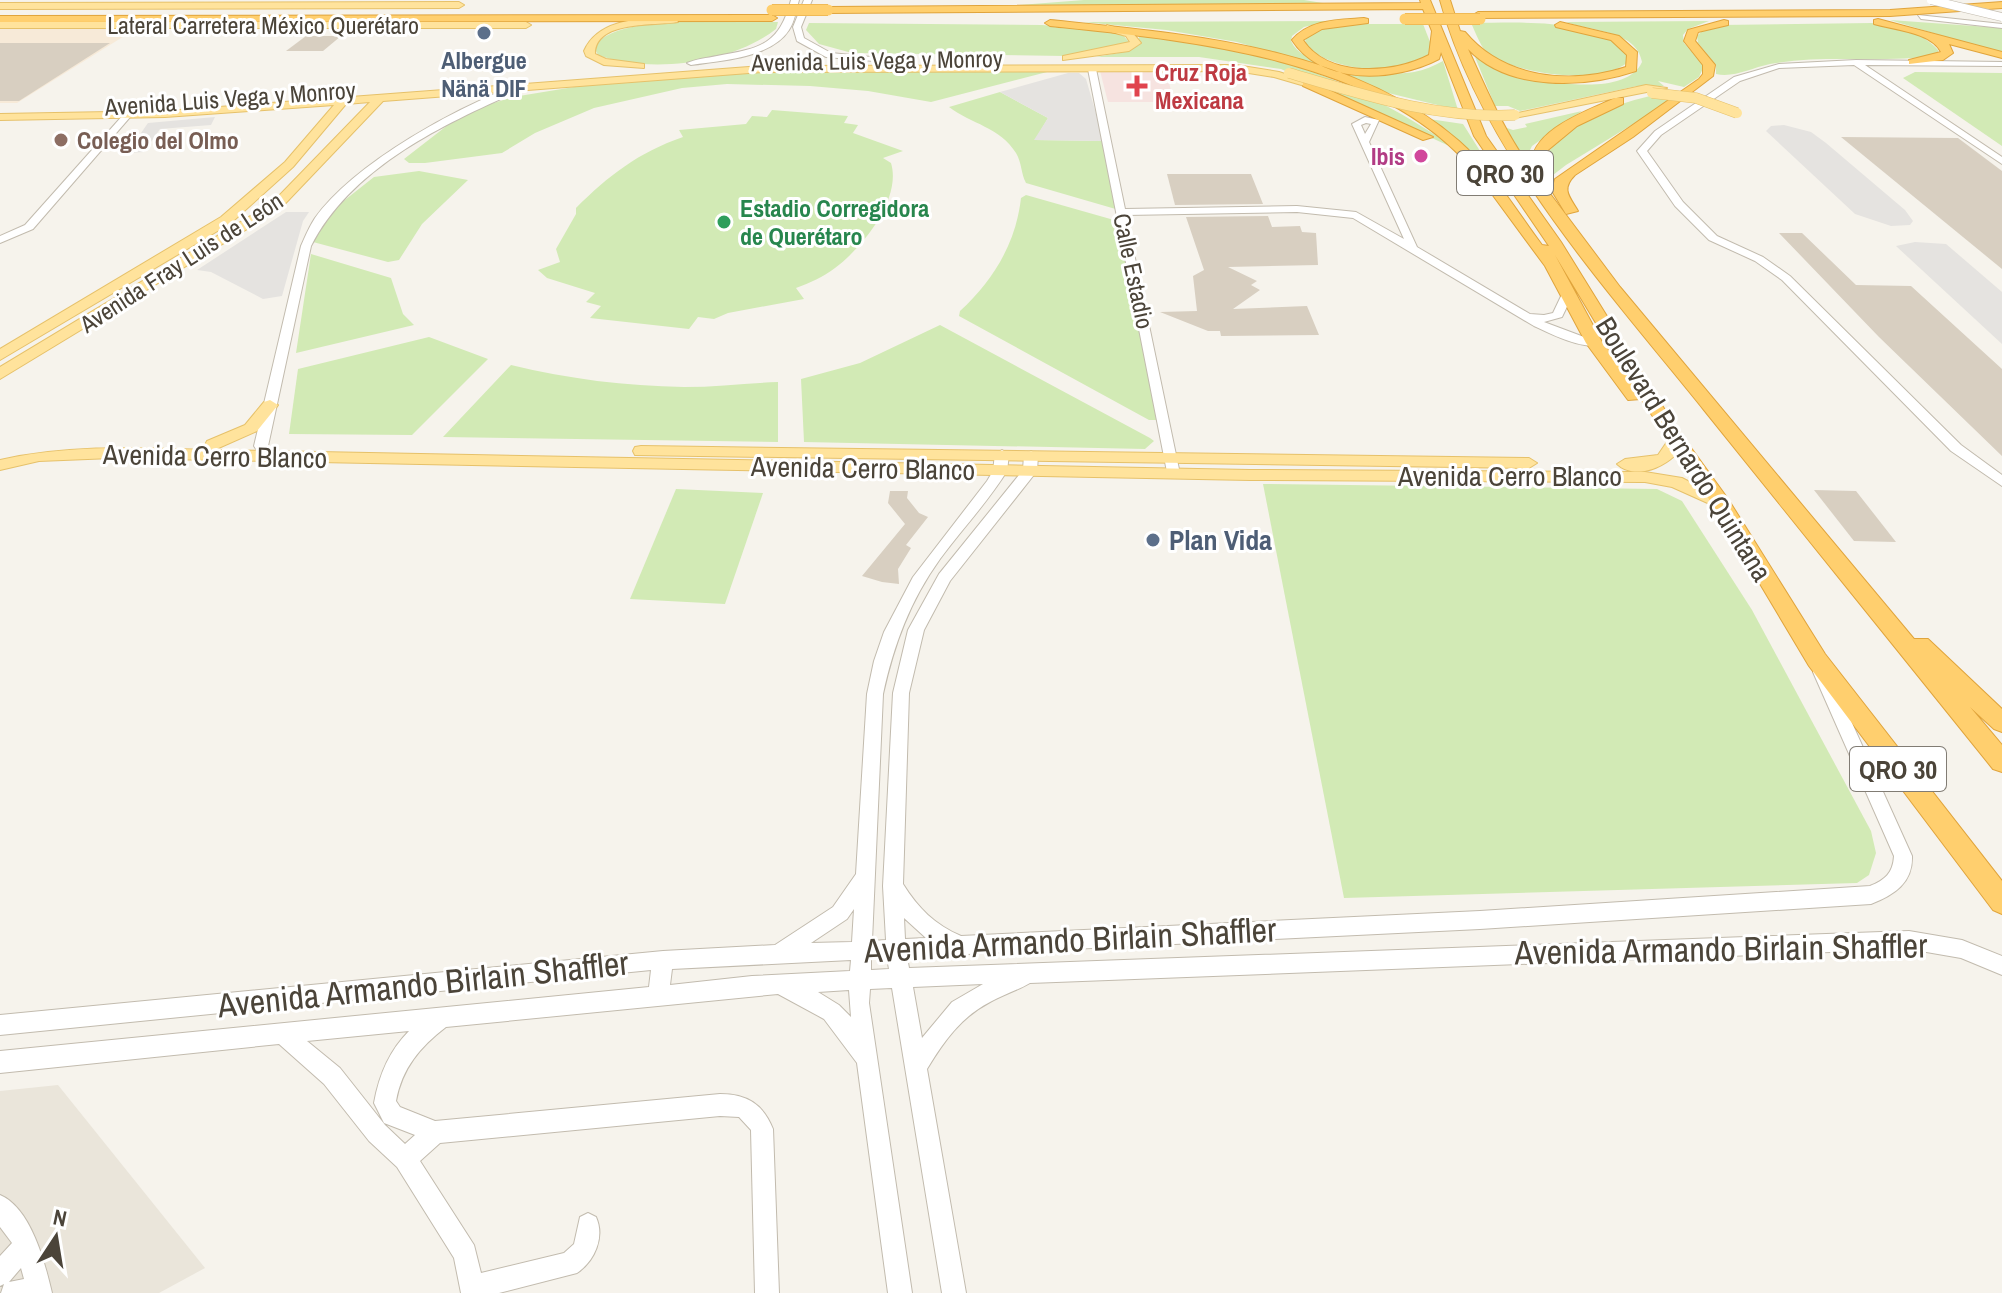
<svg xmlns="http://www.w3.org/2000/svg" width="2002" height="1293" viewBox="0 0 2002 1293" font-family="'Archivo Narrow',sans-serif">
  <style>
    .residential { fill: #eae5da }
    .commercial { fill: #f7ead8 }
    .medical { fill: #f6e3e0 }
    .green { fill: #d2eab5 }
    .parking { fill: #e5e3e0 }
    .building { fill: #d8cfc1 }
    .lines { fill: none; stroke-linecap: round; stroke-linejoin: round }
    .minor-casing { stroke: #c2bbae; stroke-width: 2 }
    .major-casing { stroke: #e6c16a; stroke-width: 2 }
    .highway-casing { stroke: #e0a43c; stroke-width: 2 }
    .minor { fill: #fff; fill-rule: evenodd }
    .major { fill: #ffe39c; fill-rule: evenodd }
    .highway { fill: #ffcf6e; fill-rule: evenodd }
    .minor-bridge-casing { stroke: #c2bbae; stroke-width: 9; stroke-linecap: butt }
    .major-bridge-casing { stroke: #e6c16a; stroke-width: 11; stroke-linecap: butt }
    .highway-bridge-casing { stroke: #e0a43c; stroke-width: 12; stroke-linecap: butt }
    .minor-bridge { stroke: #fff; stroke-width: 8 }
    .major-bridge { stroke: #ffe39c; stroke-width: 10 }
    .highway-bridge { stroke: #ffcf6e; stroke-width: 11 }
    .service-dot { fill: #5c6f8a; stroke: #fff; stroke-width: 3 }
    .health-dot { fill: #e0444e; stroke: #fff; stroke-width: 3 }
    .education-dot { fill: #8d6e63; stroke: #fff; stroke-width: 3 }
    .hotel-dot { fill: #d1479c; stroke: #fff; stroke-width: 3 }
    .leisure-dot { fill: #2e9e5b; stroke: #fff; stroke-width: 3 }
    .labels { text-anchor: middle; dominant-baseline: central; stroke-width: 6; stroke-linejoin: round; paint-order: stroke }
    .far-street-label { font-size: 24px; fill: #4b4439; stroke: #fff }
    .far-service-label { font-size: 24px; font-weight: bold; fill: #4e5e75; stroke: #fff }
    .far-health-label { font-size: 24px; font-weight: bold; fill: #be3a42; stroke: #fff; text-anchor: start }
    .far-education-label { font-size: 24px; font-weight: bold; fill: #785e54; stroke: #fff; text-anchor: start }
    .far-hotel-label { font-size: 24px; font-weight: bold; fill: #b23c85; stroke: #fff; text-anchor: end }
    .far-leisure-label { font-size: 24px; font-weight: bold; fill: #27864d; stroke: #fff; text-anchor: start }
    .shield { fill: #fff; stroke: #817c74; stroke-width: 2 }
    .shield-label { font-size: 26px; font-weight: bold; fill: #4b4439 }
    .street-label { font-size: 28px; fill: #4b4439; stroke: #fff }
    .service-label { font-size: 28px; font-weight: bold; fill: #4e5e75; stroke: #fff; text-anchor: start }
    .near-street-label { font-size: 34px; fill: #4b4439; stroke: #fff }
  </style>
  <rect width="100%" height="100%" fill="#f6f3ec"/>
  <!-- residential -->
  <polygon class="residential" points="58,1085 205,1268 159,1293 0,1293 0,1091"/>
  <!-- commercial -->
  <polygon class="commercial" points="0,28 137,28 17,103 0,103"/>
  <!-- medical -->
  <polygon class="medical" points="1100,71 1166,71 1174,102 1108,102"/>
  <!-- green -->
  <g class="green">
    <polygon points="1084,0 1304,0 1329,4 979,8"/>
    <polygon points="1890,20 2002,28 2002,54"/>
    <path d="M1331,21L1304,27L1292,36L1291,41C1305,72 1384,77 1414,72C1424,70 1434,66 1443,61L1458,110L1380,91L1321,67L1237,42L1166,30L1083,22Z"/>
    <path d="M1709,21L1688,29L1683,35L1684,43L1704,66L1699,77L1684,87L1658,81L1664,86H1637L1520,111L1508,106H1495L1475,57C1507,77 1623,105 1642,62C1637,30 1589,31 1566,22Z"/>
    <path d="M778,22L776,29C731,64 650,74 598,55L594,47C616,12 737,23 778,22Z"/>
    <polygon points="809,23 1042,25 1106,30 1122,34 1129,42 1126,45 1065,56 852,53 819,44 806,30"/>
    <path d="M1471,23C1522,23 1584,17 1628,50V62C1601,86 1518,74 1490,55C1481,49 1476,33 1471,23Z"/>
    <path d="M1872,23C1896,27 1921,31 1938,50V55C1883,64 1825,54 1770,64C1751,68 1734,78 1716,74V65L1698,43L1697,36L1702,31L1720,25Z"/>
    <path d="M1342,24H1423L1432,47L1431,56C1396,76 1336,73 1306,46L1305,37L1317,30Z"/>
    <path d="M1132,32C1174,40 1217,45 1259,55C1332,73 1396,108 1458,150L1281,69L1199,57H1096L1124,52L1139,45V36Z"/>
    <polygon points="772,71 1051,71 931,102 868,91 810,86 727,84 682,88 594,108 535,133 502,153 425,163 409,163 404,159 453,121 480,107 513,97 580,86"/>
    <polygon points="1915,72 2002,73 2002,146 1903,78"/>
    <path d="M1000,92L1048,118L1035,140L1104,141L1119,210L1026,183C1021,174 1022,163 1016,153C1000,127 971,124 949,107Z"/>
    <path d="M1650,96H1679L1566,165L1553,175L1549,187L1542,166C1557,123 1610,106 1650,96Z"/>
    <path d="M772,110L848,116L844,123L858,125L853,133L903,151L883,158L891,163C902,199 862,248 835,268C823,277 810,283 796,288L804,299L728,313L714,319L698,317L689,329L590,318L601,306L586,302L595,293L547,278L538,270L560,262L556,249L576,214V208C608,176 639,152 683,137L679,130L746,124L752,116L767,117Z"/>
    <polygon points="1582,111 1532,146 1527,156 1521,156 1501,126 1513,130 1527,127 1525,124"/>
    <polygon points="1429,119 1463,124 1509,197 1474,155"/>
    <polygon points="419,171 468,180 422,224 399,260 388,262 313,242 336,207 374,177"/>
    <path d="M1026,195L1121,222L1159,416L1156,420H1149L959,316L960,311C993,281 1016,243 1021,198Z"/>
    <polygon points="311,254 391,278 403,314 414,325 296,353"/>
    <polygon points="940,325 1150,438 1154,441 1145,449 804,442 801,379 860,363"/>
    <polygon points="429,337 488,359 412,435 289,434 298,369"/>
    <path d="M511,365C569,379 625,386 684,387C716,387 747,383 778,382V442L443,437Z"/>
    <polygon points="1263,484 1657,489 1682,501 1752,610 1871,831 1876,853 1869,875 1857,883 1344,898"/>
    <polygon points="676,489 763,493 725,604 630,599"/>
  </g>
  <!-- parking -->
  <g class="parking">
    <polygon points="1068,73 1079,73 1086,79 1104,141 1034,140 1048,118 1000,92"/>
    <polygon points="215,117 211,125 160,129 144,152 127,153 148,123"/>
    <polygon points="1784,125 1811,132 1826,143 1905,210 1913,221 1910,225 1891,226 1855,214 1766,131 1771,126"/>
    <polygon points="286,212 309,212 303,221 282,296 263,299 211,272 197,270"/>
    <polygon points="1915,242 1946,244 2002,292 2002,344 1896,246"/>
  </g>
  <!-- building -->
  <g class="building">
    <polygon points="306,36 341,36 323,51 286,51"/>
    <polygon points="0,43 110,43 19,101 0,101"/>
    <polygon points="1841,137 1958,138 2002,171 2002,269"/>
    <polygon points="1167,174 1251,174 1263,204 1175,205"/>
    <polygon points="1268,216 1272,227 1300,226 1302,232 1316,233 1318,265 1228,267 1257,281 1251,285 1260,290 1233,309 1307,306 1319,335 1221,336 1220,331 1208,331 1160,312 1197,311 1193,276 1204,270 1186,217"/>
    <polygon points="1779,233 1802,233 1856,285 1911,286 2002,369 2002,456 1879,337"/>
    <polygon points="1814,490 1856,491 1896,542 1854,541"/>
    <polygon points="890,491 908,491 907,498 919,513 928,517 906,545 911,548 898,569 899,584 882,582 862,576 905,524 888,503"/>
  </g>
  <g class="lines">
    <!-- minor casing -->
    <g class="minor-casing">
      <g id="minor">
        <path d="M791,0H799C796,10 795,21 789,30C771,58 721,61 691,65L687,63C696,59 707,58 717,56C761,48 779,45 791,0Z"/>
        <polygon points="804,0 812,0 801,27 804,38 831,53 871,57 874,61 826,57 797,41 793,27"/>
        <polygon points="1918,15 2002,24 2002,28 1921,19"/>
        <polygon points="1856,60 2002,62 2002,66 1865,65 2002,157 2002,164 1854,65 1779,68 1740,81 1661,135 1647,151 1683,202 1717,236 1763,257 1790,276 1961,445 2002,475 2002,486 1951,451 1782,280 1755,261 1709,240 1675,206 1637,151 1655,131 1734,77 1779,64"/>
        <path d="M1092,67L1096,69L1125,209L1297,206L1356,212L1404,239L1352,124L1365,117L1379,120L1369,142L1417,247L1530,314L1544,315L1553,313L1563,292H1571L1573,294L1562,317L1544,322L1600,343L1598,346C1577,347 1553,335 1534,326L1353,218L1297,212L1126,215L1180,474L1178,477H1168L1088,69ZM1366,123L1371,124L1365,134L1361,125Z"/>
        <path d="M523,83L527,86L526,88C447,122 352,166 311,246L268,446L261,450L256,449L254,446L301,246C305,237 309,227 315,218C356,162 458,106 523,83Z"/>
        <polygon points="124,114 131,116 33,229 0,243 0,236 25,225"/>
        <path d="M1002,450L1009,454L1007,471C988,502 962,529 940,559C910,601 894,644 883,694L872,941L886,940L883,886L893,693L908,630L939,574L1023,470L1024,455L1031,451L1038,455L1037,471L950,581L924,630L909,693L903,884C918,908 935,925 961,936L1480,911L1870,886C1885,880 1893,873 1894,856L1813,672L1815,668H1827L1829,672L1912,856C1913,883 1894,895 1871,904L1480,929L907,957L909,968L1909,931L1962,940L2002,956V975L1961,958L1909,949L1030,983C1018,990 1003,995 990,1002C961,1017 944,1041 927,1069L966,1293H942L892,988L870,989L869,1003L912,1293H888L857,1063L824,1019L778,994L446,1027C420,1047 402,1068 396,1101L400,1107L435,1121L720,1094C747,1094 763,1104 773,1129L779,1293H755L751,1130L739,1117L720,1116L440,1143L420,1161L474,1245L481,1273L564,1253L574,1244L580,1217L588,1213L596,1217C605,1237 595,1261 577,1273L499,1293H461L454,1258L397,1167L369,1141L324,1084L279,1044L0,1073V1051L649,987L651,970L0,1035V1015L663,951L775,945L833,907L856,874L867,694L874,661L884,632L913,577L987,481L993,471L995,454ZM854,909L852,942L811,943L847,919ZM904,918L926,938L905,939ZM887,958L889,969L871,970V959ZM851,960L850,971L752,976L670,985L672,969ZM983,984L952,1002L922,1038L913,987ZM849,990L851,1017L839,1005L818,992ZM409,1031C389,1051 379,1075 374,1103L384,1123L415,1135L405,1144L385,1125L340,1068L307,1041Z"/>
        <path d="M0,1195C31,1208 45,1263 52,1293H1L4,1284L0,1286V1256L12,1243L0,1227ZM21,1268L24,1279L9,1282Z"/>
      </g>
    </g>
    <!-- major casing -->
    <g class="major-casing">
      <g id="major">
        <polygon points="0,3 459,2 464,5 459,8 0,9"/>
        <path d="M675,17L678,22C655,26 595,20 595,54L606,59L644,64V68L604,65L586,56L584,51C599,17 643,19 675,17Z"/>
        <polygon points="0,22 526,22 531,25 526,28 0,28"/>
        <polygon points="1107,25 1132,32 1141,43 1129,51 1063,60 1063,56 1130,42 1126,36 1104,30"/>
        <polygon points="1236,65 1279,72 1327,88 1322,91 1274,77 1236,71 762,72 383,101 280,209 0,379 0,367 272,203 370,102 346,104 293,167 231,223 0,360 0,349 221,217 285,162 334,105 165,117 0,120 0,114 165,111 762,66"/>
        <polygon points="1646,85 1667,88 1515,118 1509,115"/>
        <path d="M270,400L278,405L257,431L214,450L1250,470L1645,472L1682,478L1730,503L1721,509L1672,487L1645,482L1250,480L112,458L39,461L0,470V460C70,444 141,448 212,450L205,445L207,441L245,425L264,402Z"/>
        <path d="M1677,435L1685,440C1678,463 1637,483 1617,464L1625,459L1658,455L1671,436Z"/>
        <polygon points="641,446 1529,458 1537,463 1529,468 635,455 633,451 635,447"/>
      </g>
    </g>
    <!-- highway casing -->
    <g class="highway-casing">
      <g id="highway">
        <path d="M1420,0H1430L1486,136L1561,242L1673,423L1728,499L1825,654L2002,881V914L1993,910L1809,666L1713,505L1641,399L1628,400L1586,343L1545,266L1489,190L1464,167L1465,161C1368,56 1184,40 1050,26L1045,23L1050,20C1188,34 1349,46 1459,141C1492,170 1516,210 1542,245L1549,246L1474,136L1441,52L1439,59C1395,82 1321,86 1292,40C1310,19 1338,20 1364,18L1368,19V23L1322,29L1303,40C1328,78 1393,74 1429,55L1432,31L1423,9L828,13L823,10L828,7L1421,3ZM1555,255L1626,373L1602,342Z"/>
        <path d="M1440,0H1450L1460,31L1465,32C1504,79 1571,85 1626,67L1627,55L1611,40L1556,27L1555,25L1560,22L1619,36L1637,52L1636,71C1585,88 1509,92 1468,49C1487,90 1504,132 1531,168C1529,130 1587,111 1615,98H1623V104L1577,126L1548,150L1544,162L1548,191L1620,287L1914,639H1928L2002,709V732L1994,729L1970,707L2002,745V772L1993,769C1897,649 1800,530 1704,410C1606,288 1482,153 1440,0Z"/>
        <polygon points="2002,2 2002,8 1890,16 1478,18 1473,15 1478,12 1890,10"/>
        <polygon points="0,16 772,15 777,18 772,21 0,22"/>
        <path d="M1878,19L2002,52V58L1949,44L1953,53L1943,60L1909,64V60L1941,52C1931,32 1894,30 1874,24V20Z"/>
        <path d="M1724,20L1728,21V25L1698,32L1695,41L1715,65L1713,76L1633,137L1575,175C1561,189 1569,196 1578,211L1566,214L1552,191L1555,179L1699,79L1703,74V65L1684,41L1688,30Z"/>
        <polygon points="1303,82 1311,82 1433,137 1423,140 1303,86"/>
      </g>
    </g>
    <!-- minor -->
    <use href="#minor" class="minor"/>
    <!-- major -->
    <use href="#major" class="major"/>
    <!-- highway -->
    <use href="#highway" class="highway"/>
    <!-- minor-bridge casing -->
    <g class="minor-bridge-casing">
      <polyline id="minor-bridge" points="1931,0 2002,17"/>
    </g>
    <!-- major-bridge casing -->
    <g class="major-bridge-casing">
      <g id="major-bridge">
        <path d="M1289,73C1364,95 1436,119 1515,115"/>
        <polyline points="1652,93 1696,98 1737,113"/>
      </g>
    </g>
    <!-- highway-bridge casing -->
    <g class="highway-bridge-casing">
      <g id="highway-bridge">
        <polyline points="772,10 828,10"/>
        <polyline points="1405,19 1480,19"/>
      </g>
    </g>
    <!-- minor-bridge -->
    <use href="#minor-bridge" class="minor-bridge"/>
    <!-- major-bridge -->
    <use href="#major-bridge" class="major-bridge"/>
    <!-- highway-bridge -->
    <use href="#highway-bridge" class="highway-bridge"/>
  </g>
  <!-- markers -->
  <g class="service-dot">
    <circle cx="484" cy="33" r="8"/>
    <circle cx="1153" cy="540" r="8"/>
  </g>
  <path class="health-dot" d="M1133 74h8v8h8v8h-8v8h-8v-8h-8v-8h8z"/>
  <circle class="education-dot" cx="61" cy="140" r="8"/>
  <circle class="hotel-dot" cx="1421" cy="156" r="8"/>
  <circle class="leisure-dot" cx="724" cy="222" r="8"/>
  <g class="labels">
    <!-- far-street labels -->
    <g class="far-street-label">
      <text x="263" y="25">Lateral Carretera México Querétaro</text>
      <text transform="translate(877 60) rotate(-1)">Avenida Luis Vega y Monroy</text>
      <text transform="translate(230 98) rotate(-4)">Avenida Luis Vega y Monroy</text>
      <text transform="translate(181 262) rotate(-33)">Avenida Fray Luis de León</text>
      <text transform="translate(1134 271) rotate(78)">Calle Estadio</text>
    </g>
    <!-- far-service labels -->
    <g class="far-service-label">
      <text x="484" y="60">Albergue<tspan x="484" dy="28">Nänä DIF</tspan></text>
    </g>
    <!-- far-health labels -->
    <g class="far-health-label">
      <text x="1155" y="72">Cruz Roja<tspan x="1155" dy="28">Mexicana</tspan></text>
    </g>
    <!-- far-education labels -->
    <g class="far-education-label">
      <text x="77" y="140">Colegio del Olmo</text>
    </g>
    <!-- far-hotel labels -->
    <g class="far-hotel-label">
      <text x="1405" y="156">Ibis</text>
    </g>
    <!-- far-leisure labels -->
    <g class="far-leisure-label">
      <text x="740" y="208">Estadio Corregidora<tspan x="740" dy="28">de Querétaro</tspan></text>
    </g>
    <!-- shield labels -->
    <g class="shield">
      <rect x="1457" y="151" width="96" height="44" rx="6"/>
      <rect x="1850" y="747" width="96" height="44" rx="6"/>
    </g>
    <g class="shield-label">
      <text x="1505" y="173">QRO 30</text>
      <text x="1898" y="769">QRO 30</text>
    </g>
    <!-- street labels -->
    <g class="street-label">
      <text transform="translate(1684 449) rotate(58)">Boulevard Bernardo Quintana</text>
      <text transform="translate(215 456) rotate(1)">Avenida Cerro Blanco</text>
      <text transform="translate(863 468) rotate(1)">Avenida Cerro Blanco</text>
      <text x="1510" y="476">Avenida Cerro Blanco</text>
    </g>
    <!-- service labels -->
    <g class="service-label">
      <text x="1169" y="540">Plan Vida</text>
    </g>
    <!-- near-street labels -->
    <g class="near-street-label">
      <text transform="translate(1070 940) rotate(-3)">Avenida Armando Birlain Shaffler</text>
      <text transform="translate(1721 949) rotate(-1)">Avenida Armando Birlain Shaffler</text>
      <text transform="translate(423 984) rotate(-6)">Avenida Armando Birlain Shaffler</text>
    </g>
  </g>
  <!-- north arrow -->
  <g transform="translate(56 1237) rotate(12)" stroke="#ffffff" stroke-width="6" paint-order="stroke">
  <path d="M0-6L14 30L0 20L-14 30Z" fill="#4b4439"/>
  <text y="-12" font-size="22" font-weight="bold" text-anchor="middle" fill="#4b4439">N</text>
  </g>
</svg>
